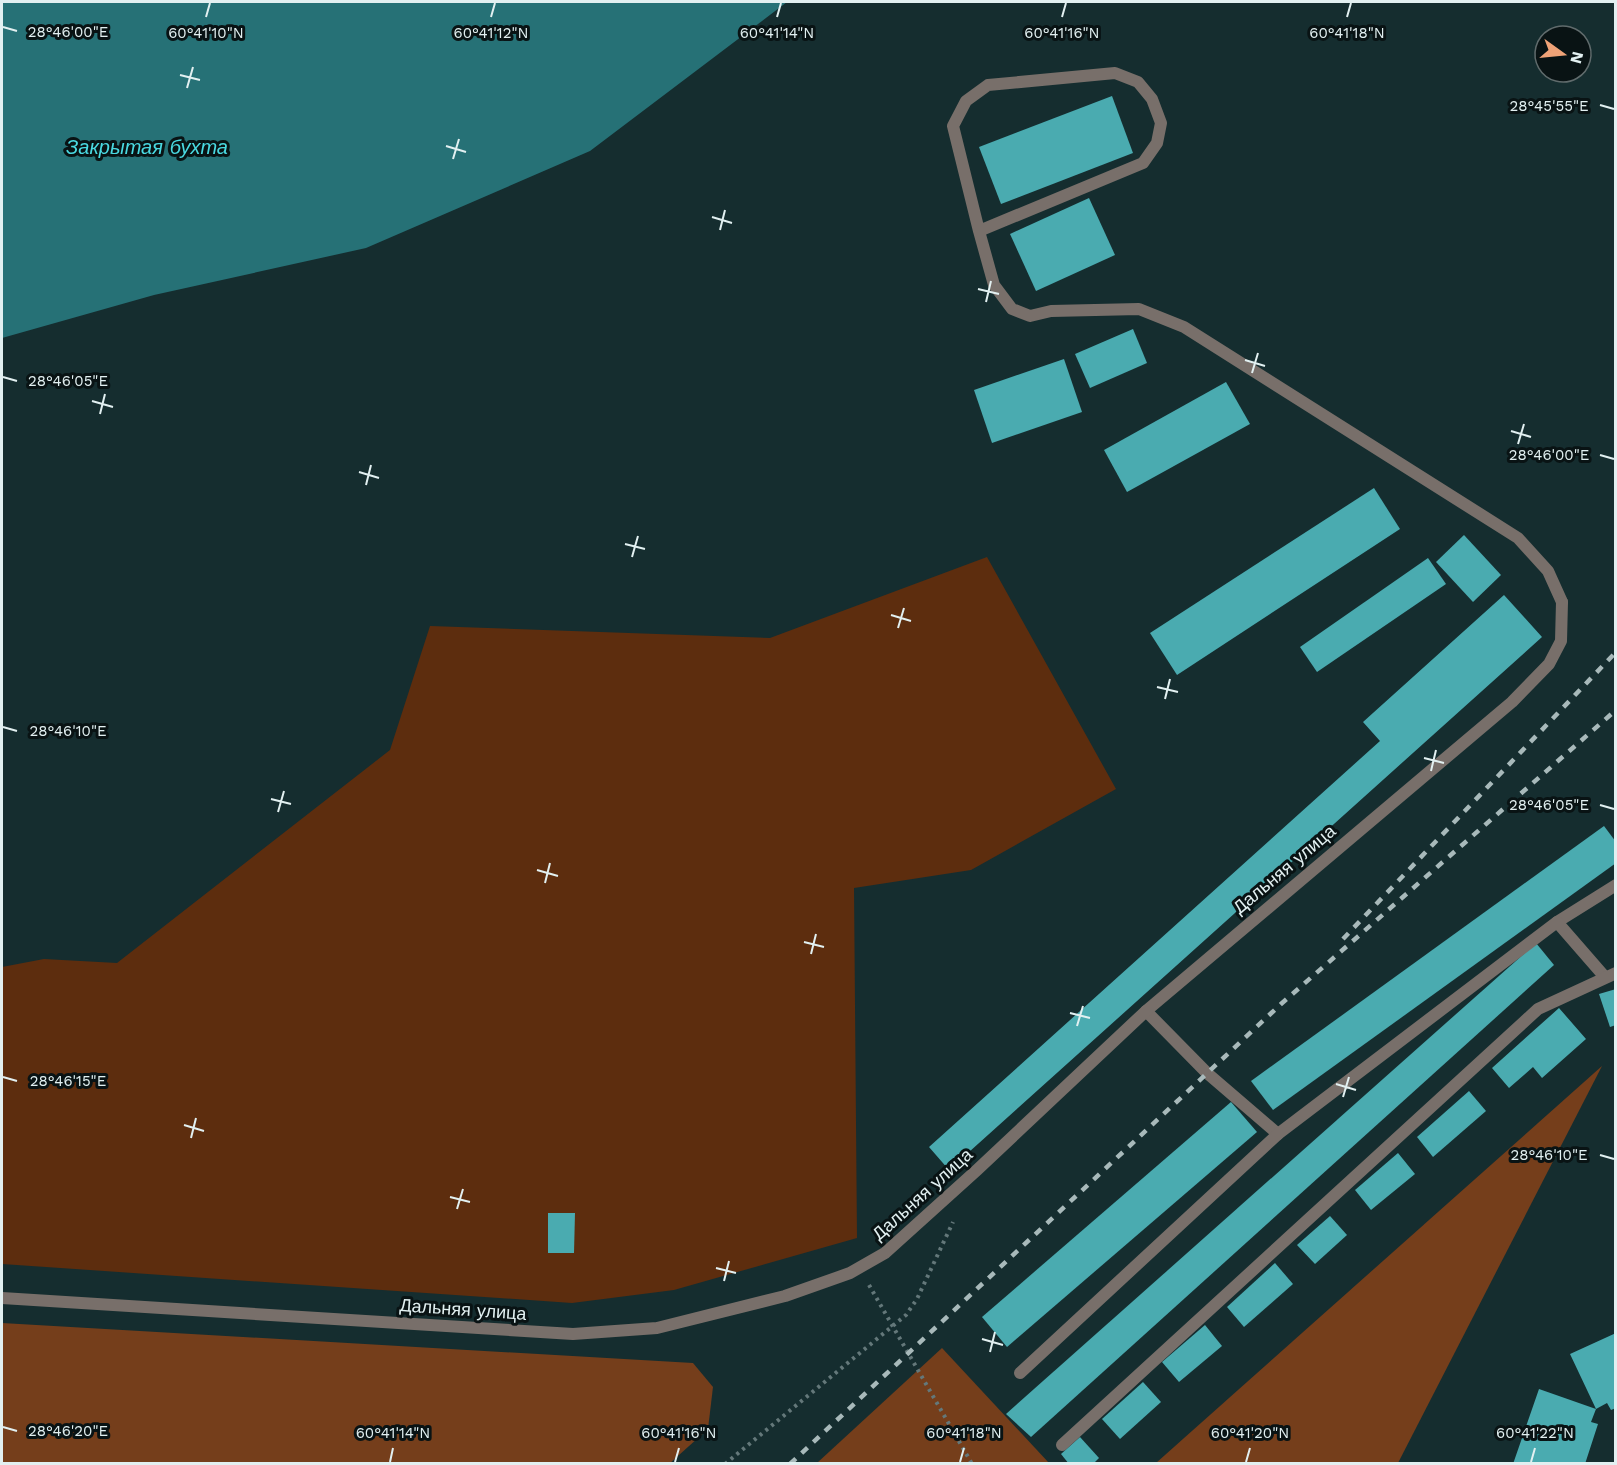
<svg xmlns="http://www.w3.org/2000/svg" width="1617" height="1465" viewBox="0 0 1617 1465" font-family="'Work Sans',sans-serif">
  <style>
    .green { fill: #5d2d0e }
    .forest { fill: #753e1b }
    .water { fill: #267176 }
    .building { fill: #4aabb0 }
    .lines { fill: none; stroke-linecap: round; stroke-linejoin: round }
    .path { stroke: #64787a; stroke-width: 4; stroke-dasharray: 3 4.5; stroke-linecap: butt }
    .service { stroke: #786f6a; stroke-width: 12 }
    .minor { stroke: #786f6a; stroke-width: 12 }
    .rail { stroke: #a8b9ba; stroke-width: 4.5; stroke-dasharray: 8 8; stroke-linecap: butt }
    .ticks { fill: none; stroke: #e2f0f1; stroke-width: 2 }
    .labels { text-anchor: middle; dominant-baseline: central; stroke-width: 6; stroke-linejoin: round; paint-order: stroke }
    .street-label { font-size: 18px; fill: #e2f0f1; stroke: #091314 }
    .water-label { font-size: 20px; font-style: italic; fill: #4adae2; stroke: #091314 }
    .ticks-label { font-size: 15px; text-anchor: middle; fill: #e2f0f1; stroke: #091314; stroke-width: 6; stroke-linejoin: round; paint-order: stroke }
  </style>
  <rect width="100%" height="100%" fill="#152d2f"/>
  <!-- green -->
  <polygon class="green" points="987,557 1116,789 971,870 854,888 857,1238 674,1290 572,1303 2,1264 2,967 44,959 117,963 390,750 430,626 770,638"/>
  <!-- forest -->
  <g class="forest">
    <polygon points="1602,1066 1398,1463 1156,1463"/>
    <polygon points="2,1323 693,1363 713,1387 708,1429 669,1464 2,1463"/>
    <polygon points="942,1348 1049,1463 817,1463"/>
  </g>
  <!-- water -->
  <polygon class="water" points="2,2 787,2 590,151 366,248 154,295 2,338"/>
  <!-- building -->
  <g class="building">
    <polygon points="1112,96 1133,153 1001,204 979,147"/>
    <polygon points="1089,198 1115,255 1036,291 1010,234"/>
    <polygon points="1133,329 1147,363 1090,388 1075,354"/>
    <polygon points="1064,359 1082,412 992,443 974,390"/>
    <polygon points="1226,382 1250,424 1127,492 1104,450"/>
    <polygon points="1374,488 1400,529 1177,675 1150,633"/>
    <polygon points="1464,535 1501,575 1473,602 1436,562"/>
    <polygon points="1428,558 1446,584 1317,672 1300,647"/>
    <polygon points="1504,595 1542,637 949,1170 929,1147 1380,741 1363,722"/>
    <polygon points="1604,826 1616,842 1616,863 1273,1110 1251,1081"/>
    <polygon points="1536,943 1554,965 1031,1437 1006,1414"/>
    <polygon points="1616,989 1616,1025 1610,1027 1599,994"/>
    <polygon points="1559,1008 1586,1039 1542,1078 1533,1067 1509,1088 1492,1068"/>
    <polygon points="1469,1091 1486,1111 1433,1157 1417,1137"/>
    <polygon points="1231,1102 1257,1132 1007,1347 982,1317"/>
    <polygon points="1398,1153 1415,1174 1371,1210 1355,1190"/>
    <polygon points="548,1213 575,1213 574,1253 548,1253"/>
    <polygon points="1330,1216 1347,1235 1315,1264 1297,1245"/>
    <polygon points="1275,1263 1293,1284 1244,1327 1227,1307"/>
    <polygon points="1205,1325 1222,1346 1179,1382 1162,1362"/>
    <polygon points="1616,1333 1616,1408 1611,1410 1607,1403 1596,1409 1591,1422 1598,1424 1585,1464 1513,1464 1539,1389 1596,1409 1570,1354"/>
    <polygon points="1143,1382 1161,1402 1120,1439 1102,1419"/>
    <polygon points="1080,1437 1099,1458 1093,1464 1069,1464 1061,1454"/>
  </g>
  <g class="lines">
    <!-- path -->
    <g class="path">
      <polyline points="869,1285 972,1464"/>
      <polyline points="725,1464 906,1315 917,1299 953,1222"/>
    </g>
    <!-- service -->
    <g class="service">
      <polyline points="979,231 1143,163 1157,143 1161,123 1152,99 1138,82 1115,73 988,85 966,101 953,126 979,231 994,285 1012,309 1030,316 1051,311 1139,309 1184,327 1518,538 1548,571 1562,602"/>
      <polyline points="1557,922 1616,885"/>
      <polyline points="1146,1011 1207,1073 1278,1134"/>
      <polyline points="1020,1373 1278,1134 1557,922 1604,976"/>
      <polyline points="1062,1445 1538,1009 1616,973"/>
    </g>
    <!-- minor -->
    <polyline class="minor" points="2,1298 573,1334 657,1328 785,1296 850,1273 885,1253 977,1170 1146,1011 1512,702 1549,664 1561,641 1562,602"/>
    <!-- rail -->
    <g class="rail">
      <polyline points="1343,939 1616,652"/>
      <polyline points="790,1464 1281,1004 1616,710"/>
    </g>
  </g>
  <!-- ticks -->
  <path class="ticks" d="M206,17L210,3M491,17L495,3M777,17L781,3M1062,17L1066,3M1347,17L1351,3M3,27L17,31M180,75L200,80M187,88L193,67M1600,105L1614,109M446,146L466,152M453,159L459,139M712,217L732,223M720,230L725,210M978,289L999,294M986,302L991,281M1245,360L1265,366M1252,373L1258,353M3,377L17,381M92,401L113,407M100,414L105,394M1511,431L1531,437M1518,444L1524,424M1600,455L1614,459M359,472L379,478M366,485L371,465M625,544L645,549M632,557L638,536M891,615L911,621M898,628L904,608M1157,687L1178,692M1165,699L1170,679M3,727L17,731M1424,758L1444,763M1431,771L1436,750M271,799L291,804M1600,805L1614,809M278,812L284,791M537,870L558,876M545,883L550,863M804,942L824,947M811,954L816,934M1070,1013L1090,1018M1077,1026L1083,1006M3,1077L17,1081M1336,1084L1356,1090M1343,1097L1349,1077M184,1125L204,1131M191,1138L196,1118M1600,1155L1614,1159M450,1197L470,1202M457,1209L463,1189M716,1268L736,1273M724,1281L729,1261M982,1339L1003,1345M990,1352L995,1332M3,1427L17,1431M390,1462L393,1448M675,1462L679,1448M960,1462L964,1448M1246,1462L1250,1448M1531,1462L1535,1448"/>
  <g class="labels">
    <!-- street labels -->
    <g class="street-label">
      <text transform="translate(1284 869) rotate(-40)">Дальняя улица</text>
      <text transform="translate(922 1194) rotate(-42)">Дальняя улица</text>
      <text transform="translate(463 1309) rotate(4)">Дальняя улица</text>
    </g>
    <!-- water labels -->
    <g class="water-label">
      <text x="147" y="147">Закрытая бухта</text>
    </g>
  </g>
  <g class="ticks-label">
    <text x="68" y="37">28°46'00"E</text>
    <text x="206" y="38">60°41'10"N</text>
    <text x="491" y="38">60°41'12"N</text>
    <text x="777" y="38">60°41'14"N</text>
    <text x="1062" y="38">60°41'16"N</text>
    <text x="1347" y="38">60°41'18"N</text>
    <text x="1549" y="111">28°45'55"E</text>
    <text x="68" y="386">28°46'05"E</text>
    <text x="1549" y="460">28°46'00"E</text>
    <text x="68" y="736">28°46'10"E</text>
    <text x="1549" y="810">28°46'05"E</text>
    <text x="68" y="1086">28°46'15"E</text>
    <text x="1549" y="1160">28°46'10"E</text>
    <text x="68" y="1436">28°46'20"E</text>
    <text x="393" y="1438">60°41'14"N</text>
    <text x="679" y="1438">60°41'16"N</text>
    <text x="964" y="1438">60°41'18"N</text>
    <text x="1250" y="1438">60°41'20"N</text>
    <text x="1535" y="1438">60°41'22"N</text>
  </g>
  <!-- border -->
  <rect width="1617" height="1465" fill="none" stroke="#e2f0f1" stroke-width="6"/>
  <!-- north arrow -->
  <g transform="translate(1563 54) rotate(105)"><circle r="28" fill="#091314" stroke="#606b6c" stroke-width="1.5"/>
  <path d="M0-4.5L10 22L0 15L-10 22Z" fill="#efa378"/>
  <text y="-9" font-size="16" font-weight="bold" text-anchor="middle" fill="#e2f0f1">N</text>
  </g>
</svg>
